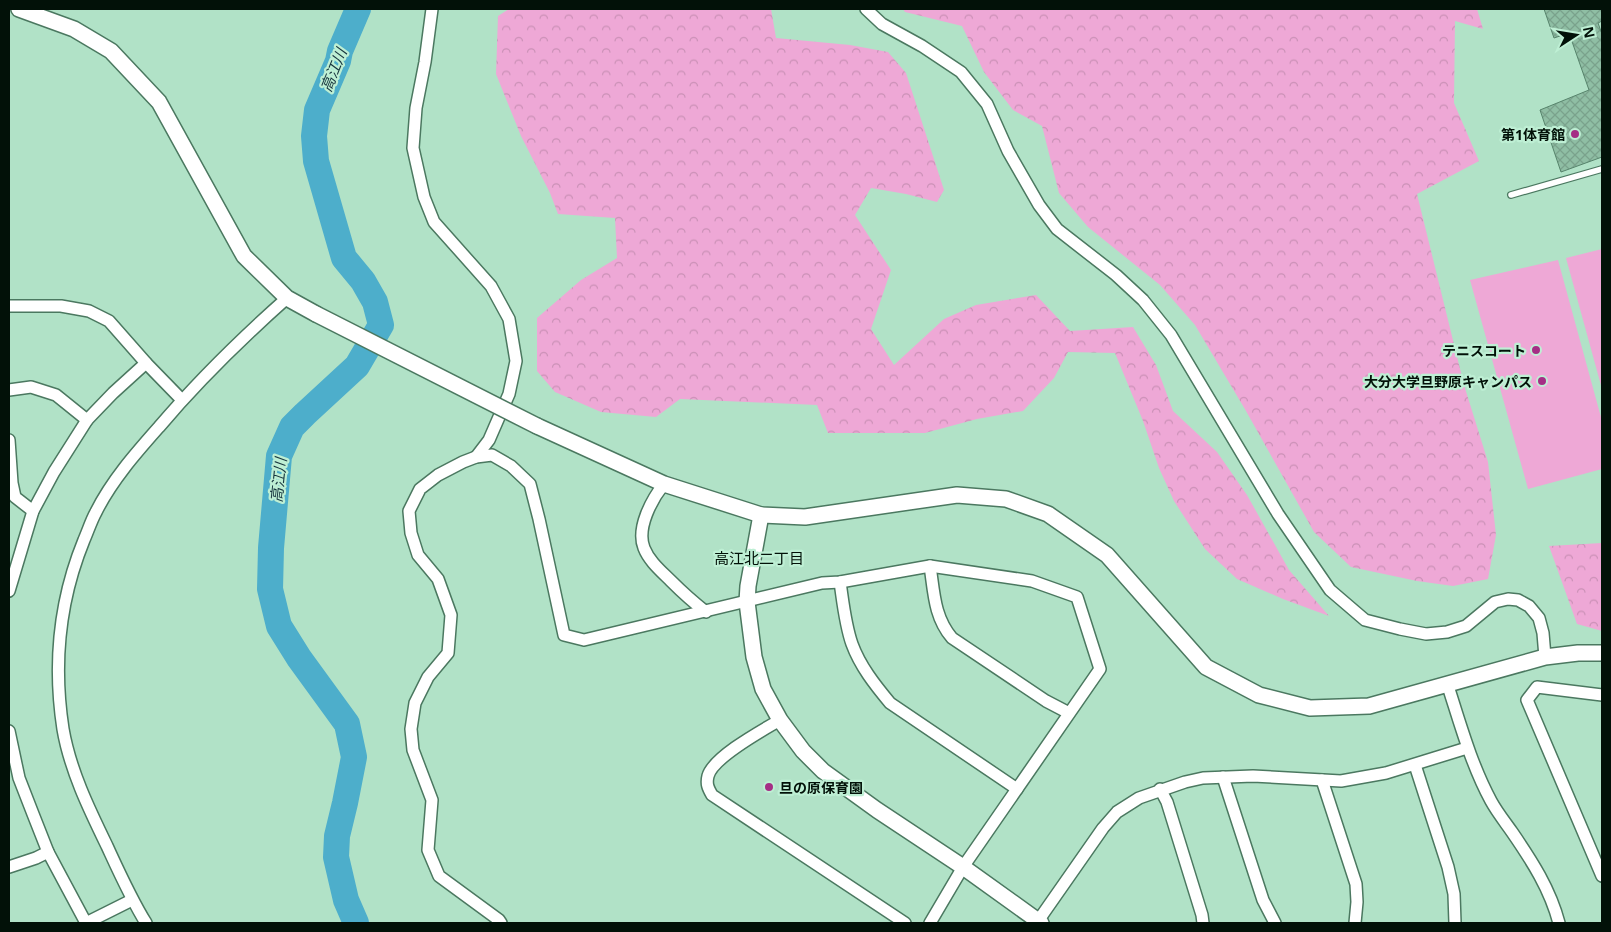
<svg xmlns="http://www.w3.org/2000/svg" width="1611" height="932" viewBox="0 0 1611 932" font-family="'Noto Sans','Noto Sans JP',sans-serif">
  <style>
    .forest { fill: url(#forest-crowns) }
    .park { fill: #eea8d6 }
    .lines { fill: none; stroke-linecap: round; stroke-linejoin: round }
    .river { stroke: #4daecb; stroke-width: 26 }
    .building { fill: url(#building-cross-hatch); stroke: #57846c }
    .service-casing { stroke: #4b7860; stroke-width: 8 }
    .minor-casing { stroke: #4b7860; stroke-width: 14 }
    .tertiary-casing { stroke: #4b7860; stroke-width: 18 }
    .service { stroke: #fff; stroke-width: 5.5 }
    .minor { stroke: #fff; stroke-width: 11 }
    .tertiary { stroke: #fff; stroke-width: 15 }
    .tertiary-bridge-casing { stroke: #4b7860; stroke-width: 18; stroke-linecap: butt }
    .tertiary-bridge { stroke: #fff; stroke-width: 15 }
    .poi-dot { fill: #a52e85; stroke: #beefd4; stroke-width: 2 }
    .labels { text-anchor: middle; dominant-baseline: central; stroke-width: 4.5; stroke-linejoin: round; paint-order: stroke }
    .poi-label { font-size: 14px; font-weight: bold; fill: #021108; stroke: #beefd4; text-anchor: end }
    .water-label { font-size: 15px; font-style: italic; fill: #16343d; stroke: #beefd4 }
    .neighbourhood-label { font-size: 15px; fill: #021108; stroke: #beefd4 }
  </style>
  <defs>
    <pattern id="forest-crowns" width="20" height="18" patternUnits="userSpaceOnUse" patternTransform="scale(1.25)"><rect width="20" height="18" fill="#eea8d6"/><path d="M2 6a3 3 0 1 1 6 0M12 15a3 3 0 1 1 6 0" fill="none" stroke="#ca90b6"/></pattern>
    <pattern id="building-cross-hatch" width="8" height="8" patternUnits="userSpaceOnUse" patternTransform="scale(1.25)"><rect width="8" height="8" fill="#8fbea4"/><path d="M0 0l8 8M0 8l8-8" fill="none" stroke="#7aa28c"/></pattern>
  </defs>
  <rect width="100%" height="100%" fill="#b1e2c7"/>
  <!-- forest -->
  <g class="forest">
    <polygon points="509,9 771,9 776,38 850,45 888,52 906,73 944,190 937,202 906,194 871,188 855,215 891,270 871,329 894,365 944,319 976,305 1036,295 1070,331 1133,327 1156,365 1173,411 1217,452 1247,495 1289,570 1329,616 1283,599 1237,579 1205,549 1174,501 1159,468 1143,421 1115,353 1068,352 1054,378 1023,411 977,419 925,433 828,433 817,405 680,399 656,417 601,412 555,392 537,371 537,318 581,280 617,258 615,218 558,214 550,193 521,136 496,74 498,16"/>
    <polygon points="903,9 1477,9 1483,29 1455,21 1454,103 1479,161 1417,194 1464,385 1488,462 1496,535 1488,579 1453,586 1417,581 1351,567 1314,532 1246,411 1195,325 1160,285 1088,227 1059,193 1042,126 1013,110 984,72 962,26 905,12"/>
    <polygon points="1602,543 1602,631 1577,624 1549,546"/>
  </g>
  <!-- park -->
  <g class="park">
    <polygon points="1602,249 1602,389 1566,258"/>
    <polygon points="1558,260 1602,421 1602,469 1528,489 1470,280"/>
  </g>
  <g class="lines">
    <!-- river -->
    <polyline class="river" points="356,923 346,900 336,857 337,836 345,803 354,757 347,724 299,658 279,626 270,589 271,548 279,456 292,427 305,414 357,366 381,325 375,302 363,281 344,258 316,161 314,136 317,110 338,61 340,51 358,9"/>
  </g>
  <!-- building -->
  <polygon class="building" points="1544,9 1602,9 1602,21 1598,23 1602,34 1602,157 1561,172 1540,110 1589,90 1569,33 1554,38"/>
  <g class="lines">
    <!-- service casing -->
    <g class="service-casing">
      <polyline id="service" points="1511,195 1602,169"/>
    </g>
    <!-- minor casing -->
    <g class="minor-casing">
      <g id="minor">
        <polyline points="432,9 425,62 416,108 413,148 424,197 434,222 491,286 509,319 516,361 509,394 489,440 476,457"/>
        <polyline points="866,9 882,24 922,46 961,72 987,104 1008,151 1039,205 1057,229 1116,275 1143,300 1171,335 1278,514 1330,590 1365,620 1400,629 1426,634 1447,632 1466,626 1495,602 1508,599 1518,600 1529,606 1539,618 1543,633 1545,657"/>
        <polyline points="9,306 61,306 89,311 109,321 146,363 182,400"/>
        <polyline points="9,390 31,387 56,395 87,420"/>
        <polyline points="9,440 12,483 15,497 33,511"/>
        <path d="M664,484C652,499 636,528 644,548C649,561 661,571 671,581C682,592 693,602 706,612"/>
        <path d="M930,566C934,592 934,617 952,638L1046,701L1069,713"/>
        <path d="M840,582C843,602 845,624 852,644C860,666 875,685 890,703L1017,789"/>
        <polyline points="9,591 33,511 54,472 87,420 113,393 146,363"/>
        <path d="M1447,683C1460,723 1471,764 1491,801C1497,812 1505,822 1512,832C1532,861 1550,889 1559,923"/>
        <polyline points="1602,695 1537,687 1527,700 1602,876"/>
        <path d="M780,720C763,730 713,757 708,776C706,784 708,788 712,795L905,923"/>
        <polyline points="9,731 19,778 33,814 48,852 86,923 132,900"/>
        <polyline points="1415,765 1448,867 1454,894 1455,923"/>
        <polyline points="1223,777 1263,900 1275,923"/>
        <polyline points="1322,780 1356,884 1357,902 1355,923"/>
        <polyline points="1160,789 1167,802 1202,915 1203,923"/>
        <polyline points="9,867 36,858 48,852"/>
        <polyline points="1038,921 1103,828 1117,812 1139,798 1185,782 1203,778 1253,776 1341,781 1386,773 1467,748"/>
        <path d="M146,923C131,899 119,872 107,846C89,809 70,770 63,729C53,664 59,601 84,540C88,531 91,521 96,512C112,480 136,453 159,427C198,381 242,338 287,298"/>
        <polyline points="501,923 499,920 439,876 428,850 432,800 413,750 411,729 415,703 428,677 448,653 451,615 438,579 418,555 411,533 409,511 420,489 438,475 463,462 476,457 492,455 511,466 530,484 539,519 564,635 584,640 822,583 840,582 930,566 1032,581 1077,597 1100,669 963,867 930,923"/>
      </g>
    </g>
    <!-- tertiary casing -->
    <g class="tertiary-casing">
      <g id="tertiary">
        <polyline points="19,9 74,29 111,51 159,102 244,256 287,298 316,314"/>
        <polyline points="537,426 664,484 761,515 805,517 957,495 1006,499 1048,514 1107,555 1206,667 1259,695 1310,708 1369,706 1545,657 1578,653 1602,653"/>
        <polyline points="761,515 748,586 747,602 754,657 763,689 780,720 803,751 823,771 877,810 963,867 1041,923"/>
      </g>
    </g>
    <!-- service -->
    <use href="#service" class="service"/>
    <!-- minor -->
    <use href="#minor" class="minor"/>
    <!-- tertiary -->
    <use href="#tertiary" class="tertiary"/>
    <!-- tertiary-bridge casing -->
    <g class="tertiary-bridge-casing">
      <polyline id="tertiary-bridge" points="316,314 537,426"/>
    </g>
    <!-- tertiary-bridge -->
    <use href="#tertiary-bridge" class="tertiary-bridge"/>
  </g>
  <!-- markers -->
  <g class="poi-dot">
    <circle cx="1575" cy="134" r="5"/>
    <circle cx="1536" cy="350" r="5"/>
    <circle cx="1542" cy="381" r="5"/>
    <circle cx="769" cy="787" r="5"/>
  </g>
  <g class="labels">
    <!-- poi labels -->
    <g class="poi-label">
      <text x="1565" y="134">第1体育館</text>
      <text x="1526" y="350">テニスコート</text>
      <text x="1532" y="381">大分大学旦野原キャンパス</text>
      <text x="779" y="787" text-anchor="start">旦の原保育園</text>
    </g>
    <!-- water labels -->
    <g class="water-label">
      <text transform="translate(333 70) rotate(-68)">高江川</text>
      <text transform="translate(278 480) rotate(-84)">高江川</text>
    </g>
    <!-- neighbourhood labels -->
    <g class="neighbourhood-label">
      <text x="759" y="558">高江北二丁目</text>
    </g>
  </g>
  <!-- border -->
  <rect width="1611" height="932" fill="none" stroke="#021108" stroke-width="20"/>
  <!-- north arrow -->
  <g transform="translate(1576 35) rotate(78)" stroke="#beefd4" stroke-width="4" paint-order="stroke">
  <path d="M0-4L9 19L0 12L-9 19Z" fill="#021108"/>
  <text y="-8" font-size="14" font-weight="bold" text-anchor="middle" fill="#021108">N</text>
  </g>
</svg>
